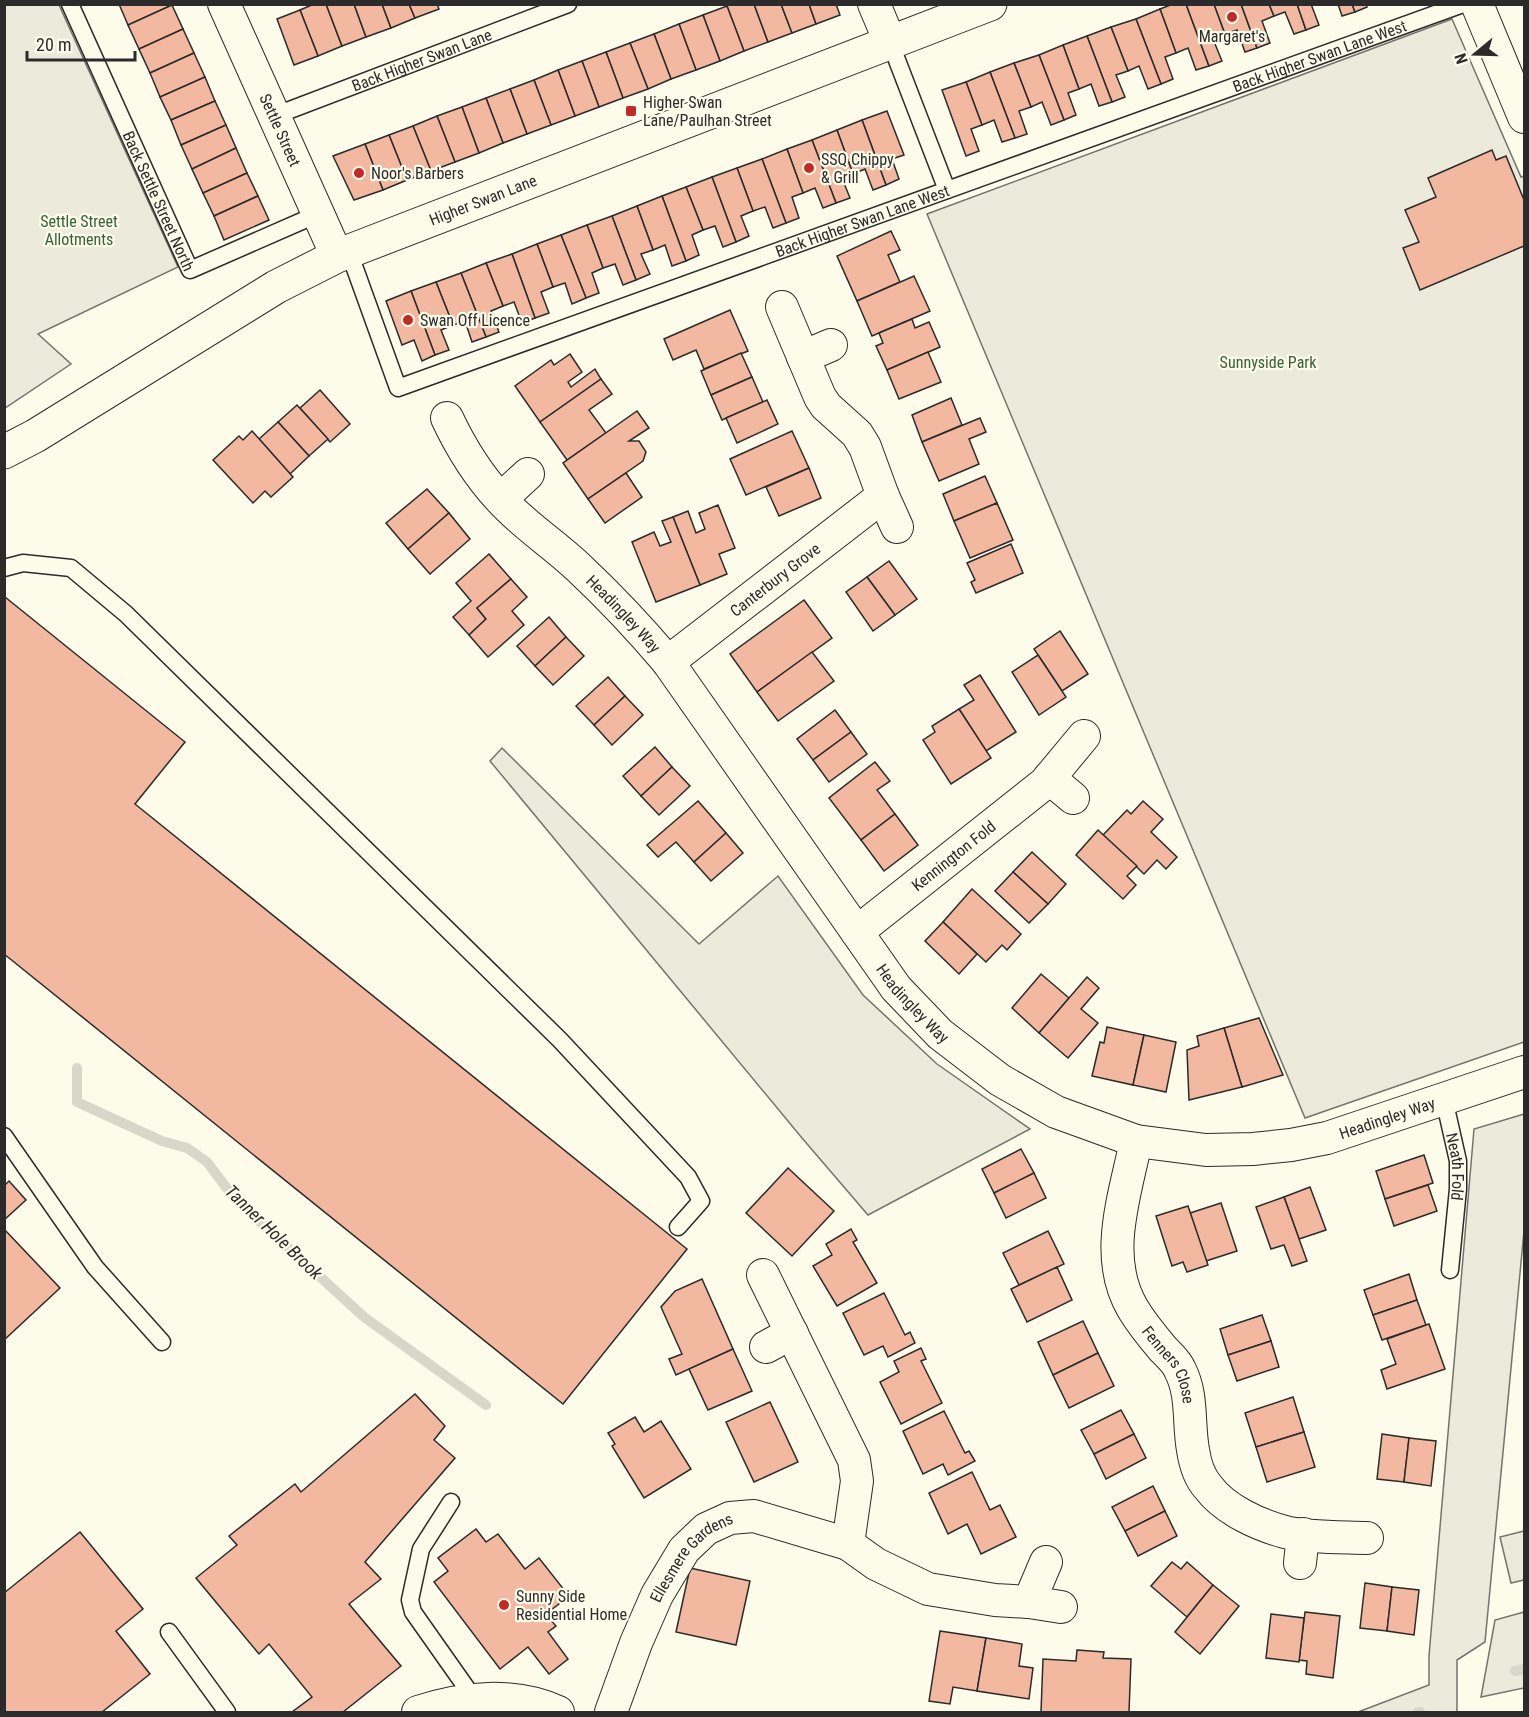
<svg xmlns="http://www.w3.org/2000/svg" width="1529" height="1717" viewBox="0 0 1529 1717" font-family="'Roboto Condensed',sans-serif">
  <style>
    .green { fill: #ecebdb; stroke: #74746e; stroke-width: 1.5 }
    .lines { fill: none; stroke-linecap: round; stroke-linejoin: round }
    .stream { stroke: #d8d7c9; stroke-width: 10 }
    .building { fill: #f2b8a0; stroke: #2b2b2b; stroke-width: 1.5 }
    .service-casing { stroke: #2b2b2b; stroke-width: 19 }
    .minor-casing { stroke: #2b2b2b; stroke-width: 34 }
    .tertiary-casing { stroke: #2b2b2b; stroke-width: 35 }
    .service { stroke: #fdfbea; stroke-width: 16 }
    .minor { stroke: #fdfbea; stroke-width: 32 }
    .tertiary { stroke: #fdfbea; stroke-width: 33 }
    .poi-dot { fill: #c62828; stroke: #fdfbea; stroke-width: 2 }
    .labels { text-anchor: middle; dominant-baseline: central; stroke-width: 4.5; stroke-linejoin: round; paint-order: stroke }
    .poi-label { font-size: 16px; fill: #2b2b2b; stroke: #fdfbea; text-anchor: start }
    .street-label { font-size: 16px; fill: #2b2b2b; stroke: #fdfbea }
    .park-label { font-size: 16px; fill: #34623c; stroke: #fdfbea }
    .water-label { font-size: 18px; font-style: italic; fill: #2b2b2b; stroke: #fdfbea }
  </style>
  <rect width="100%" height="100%" fill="#fdfbea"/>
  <!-- green -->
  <g class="green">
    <polygon points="4,5 59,5 178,267 38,334 71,364 5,408"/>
    <polygon points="1452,19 1521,177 1524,176 1524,1042 1305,1118 927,214"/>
    <polygon points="502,748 699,944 778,876 863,995 937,1064 1030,1129 868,1215 802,1138 490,761"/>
    <polygon points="1524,1114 1524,1231 1485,1642 1457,1660 1457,1712 1358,1712 1429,1685 1429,1656 1474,1129"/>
    <polygon points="1524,1531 1524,1580 1511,1583 1500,1537"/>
    <polygon points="1524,1612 1524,1688 1481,1697 1495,1620"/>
  </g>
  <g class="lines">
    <!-- stream -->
    <g class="stream">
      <polyline points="77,1068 77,1102 162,1141 187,1148 207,1162 235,1199 364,1317 486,1405"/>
      <polyline points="1515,1671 1524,1669"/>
      <polyline points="1418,1712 1420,1712"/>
    </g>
  </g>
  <!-- building -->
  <g class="building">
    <polygon points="119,4 172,4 172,5 128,25"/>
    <polygon points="314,4 326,4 342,46 318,56 300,10"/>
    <polygon points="326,4 354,4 366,37 342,46"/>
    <polygon points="354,4 382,4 391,28 366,37"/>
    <polygon points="382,4 409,4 415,18 391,28"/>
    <polygon points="409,4 437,4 439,9 415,18"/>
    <polygon points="730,4 754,4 768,42 744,51 727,6"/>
    <polygon points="754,4 781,4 792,33 768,42"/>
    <polygon points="781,4 809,4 816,24 792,33"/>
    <polygon points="809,4 836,4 840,15 816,24"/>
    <polygon points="1173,4 1186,4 1209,66 1196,70 1188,48 1176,53 1160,9"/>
    <polygon points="1186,4 1214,4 1225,34 1213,39 1222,61 1209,66"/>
    <polygon points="1214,4 1241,4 1257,48 1245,52 1237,30 1225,34"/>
    <polygon points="1241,4 1269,4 1274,16 1262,21 1270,43 1257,48"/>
    <polygon points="1269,4 1297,4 1306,30 1294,34 1285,12 1274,16"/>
    <polygon points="1297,4 1311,4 1319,25 1306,30"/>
    <polygon points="1338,4 1352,4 1355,12 1342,16"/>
    <polygon points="1352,4 1366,4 1367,7 1355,12"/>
    <polygon points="172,5 183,29 139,49 128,25"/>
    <polygon points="727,6 744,51 720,61 703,15"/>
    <polygon points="1160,9 1176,53 1165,57 1173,79 1161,84 1136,19"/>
    <polygon points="300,10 318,56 294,65 277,19"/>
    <polygon points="703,15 720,61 696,70 679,24"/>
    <polygon points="1136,19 1161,84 1148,89 1139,66 1128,71 1111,27"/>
    <polygon points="679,24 696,70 671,79 654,34"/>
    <polygon points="1111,27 1128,71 1116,75 1125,97 1112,102 1087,36"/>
    <polygon points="183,29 194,53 150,73 139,49"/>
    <polygon points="654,34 671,79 648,89 630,43"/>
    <polygon points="1087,36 1112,102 1099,106 1091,84 1079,89 1063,45"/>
    <polygon points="630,43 648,89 623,98 606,52"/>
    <polygon points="1063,45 1079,89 1068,93 1076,115 1064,120 1039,55"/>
    <polygon points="606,52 623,98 599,107 582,61"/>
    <polygon points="194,53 205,77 160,97 150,73"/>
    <polygon points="1039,55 1064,120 1051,125 1042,102 1031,107 1014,63"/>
    <polygon points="582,61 599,107 575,116 558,70"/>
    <polygon points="1014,63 1031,107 1019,111 1027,134 1015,138 990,72"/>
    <polygon points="558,70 575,116 551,125 534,80"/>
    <polygon points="990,72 1015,138 1002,142 994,120 982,125 966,82"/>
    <polygon points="205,77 215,101 171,120 160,97"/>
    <polygon points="534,80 551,125 527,134 510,89"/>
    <polygon points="966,82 982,125 971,129 979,151 966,156 942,90"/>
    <polygon points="510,89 527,134 503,143 486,98"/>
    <polygon points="486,98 503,143 479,153 462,107"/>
    <polygon points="215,101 226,125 181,145 171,120"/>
    <polygon points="462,107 479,153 455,162 437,116"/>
    <polygon points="887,111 904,155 892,159 899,179 886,185 862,120"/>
    <polygon points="437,116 455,162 431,171 413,126"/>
    <polygon points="862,120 886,185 873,190 865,169 853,174 837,130"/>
    <polygon points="226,125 236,148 192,169 181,145"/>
    <polygon points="413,126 431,171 407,180 389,135"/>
    <polygon points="837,130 853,174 842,178 850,198 836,203 812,140"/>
    <polygon points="389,135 407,180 383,190 365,144"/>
    <polygon points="812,140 836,203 823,208 815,188 803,193 787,149"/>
    <polygon points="365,144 383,190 354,200 333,156"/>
    <polygon points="236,148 247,173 203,193 192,169"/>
    <polygon points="787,149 803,193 792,197 799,218 786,223 762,159"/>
    <polygon points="1492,150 1496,160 1506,156 1524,200 1524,246 1420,290 1403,248 1419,242 1405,210 1436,197 1428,178"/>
    <polygon points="762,159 786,223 773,228 765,207 753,211 737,168"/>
    <polygon points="737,168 753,211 741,216 749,236 736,242 712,177"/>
    <polygon points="247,173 258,196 214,216 203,193"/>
    <polygon points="712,177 736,242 723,247 715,226 703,230 686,187"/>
    <polygon points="686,187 703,230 692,235 699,255 686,261 662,196"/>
    <polygon points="258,196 269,220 224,240 214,216"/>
    <polygon points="662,196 686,261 672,266 665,245 653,250 637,206"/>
    <polygon points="637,206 653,250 641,254 650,274 636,280 612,216"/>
    <polygon points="612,216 636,280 623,285 615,264 603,268 587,225"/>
    <polygon points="587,225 603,268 592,273 599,293 586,298 561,235"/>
    <polygon points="891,231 900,250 888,255 900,282 857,301 837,256"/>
    <polygon points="561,235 586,298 572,304 565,283 553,287 537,244"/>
    <polygon points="537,244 553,287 541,292 549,313 535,318 512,254"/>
    <polygon points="512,254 535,318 522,323 514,302 503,306 486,263"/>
    <polygon points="486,263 503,306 491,311 499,332 486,337 461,273"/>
    <polygon points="461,273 486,337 472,342 465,321 453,325 436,282"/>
    <polygon points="914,276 930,311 872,336 857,301"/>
    <polygon points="436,282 453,325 441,330 449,350 435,355 411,291"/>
    <polygon points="411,291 435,355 422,361 414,340 402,345 386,301"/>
    <polygon points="730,310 748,351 704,369 696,350 673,360 664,339"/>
    <polygon points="912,319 915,328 929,322 940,347 887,370 876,346 883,343 879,333"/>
    <polygon points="928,352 941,382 899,399 887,370"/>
    <polygon points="741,353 752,377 711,395 701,371"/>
    <polygon points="570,354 582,372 568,382 571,387 595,369 601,379 540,422 515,386 551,360 554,365"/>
    <polygon points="752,377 763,402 722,420 711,395"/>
    <polygon points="601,379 612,394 589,410 606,433 567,460 540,422"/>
    <polygon points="320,390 350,424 330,442 300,408"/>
    <polygon points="951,398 962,425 922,442 912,415"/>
    <polygon points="767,400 778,424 737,443 726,418"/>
    <polygon points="297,405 328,439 309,456 278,422"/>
    <polygon points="637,411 649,428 629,441 639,441 646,452 643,461 588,499 563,463"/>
    <polygon points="980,418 986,432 969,439 979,464 939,481 922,442"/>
    <polygon points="278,422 309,456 290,474 259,439"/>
    <polygon points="252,431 293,477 271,497 265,491 253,503 213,460 239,436 243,440"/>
    <polygon points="792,431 809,468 746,495 730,459"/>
    <polygon points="809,468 821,498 779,516 766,487"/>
    <polygon points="626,473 642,497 605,523 588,499"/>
    <polygon points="985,476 997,503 954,521 943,494"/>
    <polygon points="427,489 449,513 408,549 386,523"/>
    <polygon points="997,503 1013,540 970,558 954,521"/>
    <polygon points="718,505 735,548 719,554 727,574 700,585 673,517 688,511 696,533 705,529 699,513"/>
    <polygon points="449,513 470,539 430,574 408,549"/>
    <polygon points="673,517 700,585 656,602 632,542 654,532 660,546 671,542 662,521"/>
    <polygon points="1011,544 1023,573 976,593 971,582 975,580 967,563"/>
    <polygon points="489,554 511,579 477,608 486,619 469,635 453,617 471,601 456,583"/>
    <polygon points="889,561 917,599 895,615 867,577"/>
    <polygon points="867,577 895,615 873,631 846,592"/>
    <polygon points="511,579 527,597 512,611 524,625 488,657 469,635 486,619 477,608"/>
    <polygon points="5,597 185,742 135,804 687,1249 563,1404 4,954"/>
    <polygon points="804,600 832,638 757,692 730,654"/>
    <polygon points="549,617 566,637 535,666 517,646"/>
    <polygon points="1060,631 1088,674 1062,691 1034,649"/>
    <polygon points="566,637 584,656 553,685 535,666"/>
    <polygon points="812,652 834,681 778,721 757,692"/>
    <polygon points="1038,655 1066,697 1039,715 1012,672"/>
    <polygon points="980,675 1016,732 986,751 959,709 974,700 964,685"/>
    <polygon points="608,677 625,696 594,725 576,706"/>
    <polygon points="625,696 643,715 612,745 594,725"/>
    <polygon points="959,709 991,758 951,784 923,740 935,732 932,726"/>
    <polygon points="835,710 851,732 813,760 797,739"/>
    <polygon points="851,732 867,754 829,782 813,760"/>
    <polygon points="655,747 672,767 641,796 623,776"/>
    <polygon points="875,762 890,781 877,790 895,814 861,840 829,798"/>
    <polygon points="672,767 690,786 659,815 641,796"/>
    <polygon points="698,801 726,833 694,862 676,842 658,857 647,845"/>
    <polygon points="1143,801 1163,819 1151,832 1177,857 1166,869 1157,860 1144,874 1103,835 1127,810 1131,814"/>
    <polygon points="895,814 918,845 884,871 861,840"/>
    <polygon points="1098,830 1137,866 1127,876 1136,885 1123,899 1076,855"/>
    <polygon points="726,833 743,853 711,881 694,862"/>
    <polygon points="1032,852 1066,884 1048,904 1013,872"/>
    <polygon points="1013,872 1048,904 1029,923 995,891"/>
    <polygon points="972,889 1021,934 1007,950 1002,945 986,962 943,922"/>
    <polygon points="943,922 977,954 959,974 925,941"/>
    <polygon points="1041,974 1069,998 1039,1033 1012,1008"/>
    <polygon points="1087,977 1099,988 1081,1009 1098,1023 1068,1058 1039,1033"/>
    <polygon points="1259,1018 1283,1075 1242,1087 1224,1028"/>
    <polygon points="1107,1027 1144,1035 1133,1085 1092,1076 1100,1042 1104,1043"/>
    <polygon points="1224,1028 1242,1087 1189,1100 1187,1050 1199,1046 1197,1036"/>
    <polygon points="1144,1035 1176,1042 1166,1092 1133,1085"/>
    <polygon points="1021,1149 1034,1173 994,1193 982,1169"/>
    <polygon points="1424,1155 1433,1183 1385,1199 1376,1171"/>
    <polygon points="788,1168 834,1211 792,1256 746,1213"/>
    <polygon points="1034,1173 1046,1198 1006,1218 994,1193"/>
    <polygon points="9,1181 26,1200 4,1220 4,1186"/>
    <polygon points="1428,1185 1437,1211 1394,1226 1385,1199"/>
    <polygon points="1310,1187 1326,1230 1299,1239 1284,1197"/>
    <polygon points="1284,1197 1307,1261 1292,1266 1284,1245 1271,1249 1256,1207"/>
    <polygon points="1221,1203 1237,1251 1206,1261 1190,1213"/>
    <polygon points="1188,1206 1208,1265 1187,1272 1183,1262 1172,1266 1156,1216"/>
    <polygon points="4,1229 60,1288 4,1340"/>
    <polygon points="851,1229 857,1240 853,1242 877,1283 837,1306 813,1266 832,1255 826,1244"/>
    <polygon points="1048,1231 1064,1264 1019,1285 1003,1253"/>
    <polygon points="1057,1267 1072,1300 1027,1322 1011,1289"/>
    <polygon points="1409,1274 1417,1300 1373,1315 1364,1290"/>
    <polygon points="702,1279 733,1349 676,1375 669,1359 682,1354 661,1307 675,1291"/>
    <polygon points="884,1293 905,1335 910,1332 915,1343 888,1357 883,1346 864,1355 843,1313"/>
    <polygon points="1417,1300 1426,1325 1382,1340 1373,1315"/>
    <polygon points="1262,1315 1271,1341 1228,1355 1220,1329"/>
    <polygon points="1083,1321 1098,1353 1053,1375 1038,1342"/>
    <polygon points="1429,1324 1445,1369 1387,1389 1381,1370 1396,1364 1387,1339"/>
    <polygon points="1271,1341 1279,1367 1237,1381 1228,1355"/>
    <polygon points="921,1348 926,1359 921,1361 942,1403 901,1424 880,1382 899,1372 894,1361"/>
    <polygon points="733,1349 752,1391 708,1410 689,1369"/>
    <polygon points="1098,1353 1114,1386 1069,1408 1053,1375"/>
    <polygon points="415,1394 445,1426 434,1440 455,1458 365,1562 381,1579 349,1604 401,1666 343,1712 292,1712 312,1697 269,1644 259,1654 196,1578 237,1545 229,1536 295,1484 301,1492"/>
    <polygon points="1293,1397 1304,1432 1256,1447 1245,1413"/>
    <polygon points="770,1402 798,1462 754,1482 726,1422"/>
    <polygon points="1121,1410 1134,1434 1094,1454 1081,1430"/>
    <polygon points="944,1411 965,1453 969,1451 975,1461 948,1475 943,1464 923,1474 903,1431"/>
    <polygon points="635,1417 644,1432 661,1421 691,1469 644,1498 612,1446 615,1444 608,1433"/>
    <polygon points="1304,1432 1315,1467 1267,1482 1256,1447"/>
    <polygon points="1134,1434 1146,1458 1106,1479 1094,1454"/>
    <polygon points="1382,1434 1409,1438 1404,1482 1377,1479"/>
    <polygon points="1409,1438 1436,1441 1431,1486 1404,1482"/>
    <polygon points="972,1472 990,1510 1000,1505 1016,1537 981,1554 967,1524 948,1534 929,1493"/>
    <polygon points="1153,1486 1165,1511 1125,1531 1112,1507"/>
    <polygon points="1165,1511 1177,1536 1138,1556 1125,1531"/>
    <polygon points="476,1529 486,1542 498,1534 525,1569 539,1558 569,1596 546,1614 556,1626 548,1632 568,1659 549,1674 528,1647 500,1669 434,1582 448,1571 438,1558"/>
    <polygon points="80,1532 143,1609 116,1631 150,1674 102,1712 4,1712 4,1593"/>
    <polygon points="1172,1562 1181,1569 1187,1562 1213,1585 1187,1617 1151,1586"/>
    <polygon points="690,1568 750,1581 736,1645 676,1632"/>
    <polygon points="1365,1583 1392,1587 1387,1631 1360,1628"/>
    <polygon points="1213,1585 1239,1606 1200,1654 1175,1632"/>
    <polygon points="1392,1587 1419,1590 1414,1635 1387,1631"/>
    <polygon points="1305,1612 1340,1616 1333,1678 1306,1674 1307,1661 1299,1660"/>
    <polygon points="1271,1614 1304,1618 1299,1662 1266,1658"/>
    <polygon points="940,1631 986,1638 977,1691 953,1687 950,1704 929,1701"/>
    <polygon points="986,1638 1022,1644 1019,1666 1033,1668 1029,1699 977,1691"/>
    <polygon points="1077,1650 1104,1652 1103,1658 1131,1659 1129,1712 1041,1712 1043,1659 1076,1661"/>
  </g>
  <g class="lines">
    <!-- service casing -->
    <g class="service-casing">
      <g id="service">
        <path id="s1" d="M70,4L190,270L318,214"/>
        <polyline points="890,42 947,190"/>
        <path id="s2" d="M274,116L568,4"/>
        <path id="s3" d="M349,252L398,388L1463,4"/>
        <polyline points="4,568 23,563 71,568 126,614 560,1040 688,1177 701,1201 678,1227"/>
        <path id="s4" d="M1444,1099L1458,1161V1189L1450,1270"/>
        <polyline points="4,1136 95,1267 162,1342"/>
        <polyline points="451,1502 421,1549 410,1600 413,1612 475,1700"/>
        <polyline points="169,1632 227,1712"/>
      </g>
    </g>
    <!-- minor casing -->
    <g class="minor-casing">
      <g id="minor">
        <path id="s5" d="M224,4L337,256"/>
        <polyline points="874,4 890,42"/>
        <polyline points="1477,4 1524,117"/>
        <polyline points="782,307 820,397 826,406 857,434 865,447 883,496 897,527"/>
        <polyline points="803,357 831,345"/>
        <path id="s6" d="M447,418C463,452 482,482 509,508C531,530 557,547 579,568C611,598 640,629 668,662L896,988L940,1034L1000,1080L1056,1112L1136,1141L1206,1150L1253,1149L1291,1145L1327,1138L1524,1072"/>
        <polyline points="501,499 528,474"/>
        <path id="s7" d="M668,662L883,496"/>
        <polyline points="1049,778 1073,798"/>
        <path id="s8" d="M857,932L1045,783L1084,736"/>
        <path id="s9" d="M1136,1141C1125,1196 1102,1257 1133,1309C1142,1324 1152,1336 1163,1349C1169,1355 1177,1362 1180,1370C1193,1395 1188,1422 1193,1450C1195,1463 1199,1477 1208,1487C1225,1510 1259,1525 1285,1532C1306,1538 1344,1537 1367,1538"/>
        <polyline points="763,1275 854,1460 857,1481 848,1544"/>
        <polyline points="766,1347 792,1333"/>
        <polyline points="1300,1563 1303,1534"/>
        <polyline points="1029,1602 1046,1562"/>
        <path d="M418,1712C462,1697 515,1692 558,1712"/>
        <path id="s10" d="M611,1712L636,1643L657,1595L684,1550L706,1529L730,1518L754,1516L848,1544L876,1564L928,1589L995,1600L1029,1602L1061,1607"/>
      </g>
    </g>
    <!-- tertiary casing -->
    <g class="tertiary-casing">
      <g id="tertiary">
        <path id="s11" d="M4,452L35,436L276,287L337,256L990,4"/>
      </g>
    </g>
    <!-- service -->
    <use href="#service" class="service"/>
    <!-- minor -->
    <use href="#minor" class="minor"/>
    <!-- tertiary -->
    <use href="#tertiary" class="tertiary"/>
  </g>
  <!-- markers -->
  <g class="poi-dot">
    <circle cx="1232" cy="17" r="6"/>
    <rect x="625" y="105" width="12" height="12" rx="3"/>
    <circle cx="809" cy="168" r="6"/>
    <circle cx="359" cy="173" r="6"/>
    <circle cx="408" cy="320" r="6"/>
    <circle cx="504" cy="1605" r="6"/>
  </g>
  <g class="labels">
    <!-- poi labels -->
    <g class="poi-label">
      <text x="1232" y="36" text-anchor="middle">Margaret's</text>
      <text x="643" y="102">Higher Swan<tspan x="643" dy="18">Lane/Paulhan Street</tspan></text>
      <text x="821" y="159">SSQ Chippy<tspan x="821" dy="18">&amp; Grill</tspan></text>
      <text x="371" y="173">Noor's Barbers</text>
      <text x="420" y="320">Swan Off Licence</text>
      <text x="516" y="1596">Sunny Side<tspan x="516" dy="18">Residential Home</tspan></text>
    </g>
    <!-- street labels -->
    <g class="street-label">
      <text stroke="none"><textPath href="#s3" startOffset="1124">Back Higher Swan Lane West</textPath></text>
      <text stroke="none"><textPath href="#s2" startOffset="158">Back Higher Swan Lane</textPath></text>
      <text stroke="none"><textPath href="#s5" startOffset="138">Settle Street</textPath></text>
      <text stroke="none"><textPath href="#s1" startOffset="216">Back Settle Street North</textPath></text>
      <text stroke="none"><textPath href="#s11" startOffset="543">Higher Swan Lane</textPath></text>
      <text stroke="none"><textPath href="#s3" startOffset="638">Back Higher Swan Lane West</textPath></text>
      <text stroke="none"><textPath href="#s7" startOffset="135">Canterbury Grove</textPath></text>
      <text stroke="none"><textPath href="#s6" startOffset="266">Headingley Way</textPath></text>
      <text stroke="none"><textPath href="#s8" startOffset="123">Kennington Fold</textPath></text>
      <text stroke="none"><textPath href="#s6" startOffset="752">Headingley Way</textPath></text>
      <text stroke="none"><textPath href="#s6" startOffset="1274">Headingley Way</textPath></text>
      <text stroke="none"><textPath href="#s4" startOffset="69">Neath Fold</textPath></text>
      <text stroke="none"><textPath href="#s9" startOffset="240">Fenners Close</textPath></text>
      <text stroke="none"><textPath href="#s10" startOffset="178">Ellesmere Gardens</textPath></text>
    </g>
    <!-- park labels -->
    <g class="park-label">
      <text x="79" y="221">Settle Street<tspan x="79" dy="18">Allotments</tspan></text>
      <text x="1268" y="362">Sunnyside Park</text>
    </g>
    <!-- water labels -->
    <g class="water-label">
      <text transform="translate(274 1232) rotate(44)">Tanner Hole Brook</text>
    </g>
  </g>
  <!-- border -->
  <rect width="1529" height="1717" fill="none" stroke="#2b2b2b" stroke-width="12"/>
  <!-- north arrow -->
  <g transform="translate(1475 54) rotate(251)" stroke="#fdfbea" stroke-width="4.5" paint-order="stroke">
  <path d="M0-4.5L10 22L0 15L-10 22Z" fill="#2b2b2b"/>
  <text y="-9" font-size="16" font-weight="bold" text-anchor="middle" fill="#2b2b2b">N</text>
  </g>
  <!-- scale -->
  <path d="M27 51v9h108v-9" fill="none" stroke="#2b2b2b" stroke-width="3"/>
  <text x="36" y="51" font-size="18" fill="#2b2b2b" stroke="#fdfbea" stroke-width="4.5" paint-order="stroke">20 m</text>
</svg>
